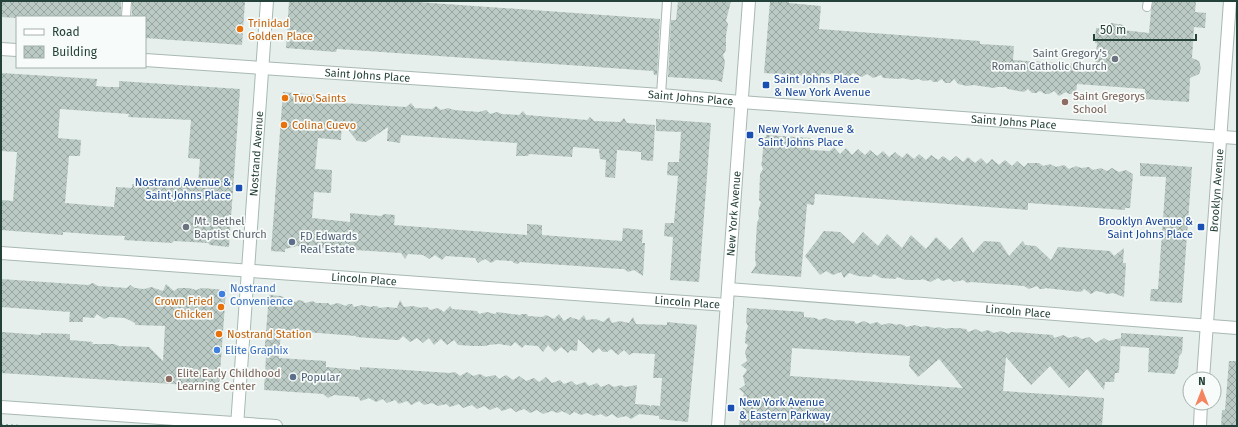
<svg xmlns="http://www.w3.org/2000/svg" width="1238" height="427" viewBox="0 0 1238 427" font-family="'Fira Sans',sans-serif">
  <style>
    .building { fill: url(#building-cross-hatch); fill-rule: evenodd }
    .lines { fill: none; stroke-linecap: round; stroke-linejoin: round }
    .service-casing { stroke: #a8b8b2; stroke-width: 10 }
    .minor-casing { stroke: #a8b8b2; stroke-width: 14 }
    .secondary-casing { stroke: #a4bbb3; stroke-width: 14 }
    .path { stroke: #86b3a5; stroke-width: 2.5; stroke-dasharray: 2 3; stroke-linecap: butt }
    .service { stroke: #fff; stroke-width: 8 }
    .minor { stroke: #fff; stroke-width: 12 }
    .secondary { stroke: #fff; stroke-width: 12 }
    .food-dot { fill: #e8710a; stroke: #f7fbf9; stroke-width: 1.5 }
    .worship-dot { fill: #6b7280; stroke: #f7fbf9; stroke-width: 1.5 }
    .transit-dot { fill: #1a4fb4; stroke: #f7fbf9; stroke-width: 1.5 }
    .education-dot { fill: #8d6e63; stroke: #f7fbf9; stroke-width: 1.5 }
    .service-dot { fill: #5c6f8a; stroke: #f7fbf9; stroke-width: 1.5 }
    .shop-dot { fill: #3f7fe0; stroke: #f7fbf9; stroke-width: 1.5 }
    .labels { text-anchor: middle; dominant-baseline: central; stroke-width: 3.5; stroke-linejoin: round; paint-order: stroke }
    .food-label { font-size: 11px; fill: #c56008; stroke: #f7fbf9; text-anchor: start }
    .worship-label { font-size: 11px; fill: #5b616d; stroke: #f7fbf9; text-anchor: end }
    .street-label { font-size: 11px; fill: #24423a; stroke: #f7fbf9 }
    .transit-label { font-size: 11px; fill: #164399; stroke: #f7fbf9; text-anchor: start }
    .education-label { font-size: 11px; fill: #785e54; stroke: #f7fbf9; text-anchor: start }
    .service-label { font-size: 11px; fill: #4e5e75; stroke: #f7fbf9; text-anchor: start }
    .shop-label { font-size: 11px; fill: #366cbe; stroke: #f7fbf9; text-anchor: start }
  </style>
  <defs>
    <pattern id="building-cross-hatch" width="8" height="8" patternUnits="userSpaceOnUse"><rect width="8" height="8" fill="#bbcac4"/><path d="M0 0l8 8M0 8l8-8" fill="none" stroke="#98a6a0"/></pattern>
  </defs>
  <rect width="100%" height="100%" fill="#e6efeb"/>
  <!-- building -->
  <g class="building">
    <polygon points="1,1 121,1 121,17 17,18 1,17"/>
    <polygon points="132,1 245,1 242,45 145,38 145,17 132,17"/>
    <polygon points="289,1 403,1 660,19 657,75 654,75 653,71 353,50 337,49 336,52 286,48"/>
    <polygon points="678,1 731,1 726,21 728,24 726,35 726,50 723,55 725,62 722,82 715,80 668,77 671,20 676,20"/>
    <polygon points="770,1 789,1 789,3 821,6 819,29 980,41 980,44 1014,46 1013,60 1095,65 1097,43 1095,43 1096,28 1111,29 1111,23 1124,25 1123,30 1149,33 1151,11 1153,1 1196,1 1195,12 1206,13 1205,28 1194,27 1192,58 1199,61 1201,68 1199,74 1190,78 1189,102 1144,99 1145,89 1077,84 1076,94 1069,94 1066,92 1059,96 1054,91 1049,94 1045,94 1040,91 1036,93 1032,93 1028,89 1024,92 1008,89 1006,87 997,87 994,88 973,85 967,86 958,84 954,79 950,83 945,83 942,79 937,82 933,82 931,80 923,81 919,79 911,80 902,78 900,79 883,78 881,75 873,78 867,74 862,77 853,73 850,76 821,73 821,77 764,73"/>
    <path d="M1,73L97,79L96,86L108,87H119V81L240,89L229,247L210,245L208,243L174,241L172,243L124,240L125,236L102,235L63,232V235L1,230V200L13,201L17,152L1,151ZM60,109L129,114L128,117L191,120L188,158L200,159L198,184L173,183V187L132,184V188L116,187L114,207L65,203L69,156H80L81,140L58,138Z"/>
    <polygon points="283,92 344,97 343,103 406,107 411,103 415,108 432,109 436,106 441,110 448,108 454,110 479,112 486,110 490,114 497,112 502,114 519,115 523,111 526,115 587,120 590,117 594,121 620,122 624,118 627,123 655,125 653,161 641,160 641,152 617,150 615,178 605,177 606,160 600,159 599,149 573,147 572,157 529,154 528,156 516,156 517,143 401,135 400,143 387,141 388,127 366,142 357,141 342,122 341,140 318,138 315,169 332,170 331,193 314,192 312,218 350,222 350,213 381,216 384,214 395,215 394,225 527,235 527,224 542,225 542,235 622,241 623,228 643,230 642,243 645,243 643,276 634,270 628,272 624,269 621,269 520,262 518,264 514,263 512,261 496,260 491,263 485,259 478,263 475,258 446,256 442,260 435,255 429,259 423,255 408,254 405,259 401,253 324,248 318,249 314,247 297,246 285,249 285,252 271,251"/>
    <polygon points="656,119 711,123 699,282 670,280 673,237 664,236 665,223 674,223 678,176 667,175 668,162 679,162 681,132 656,131"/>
    <polygon points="766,135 811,138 810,150 830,151 834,147 840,154 846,148 852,155 858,149 865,155 870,150 877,156 883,151 889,157 895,152 902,158 907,153 914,159 919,154 926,160 931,155 938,160 943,156 950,161 956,156 963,162 968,157 975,163 981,158 987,164 992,159 999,165 1005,160 1012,166 1017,161 1024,167 1028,163 1039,163 1043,166 1050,164 1056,167 1064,165 1069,169 1076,166 1081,168 1089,167 1093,170 1101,168 1107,171 1112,168 1119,172 1126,170 1133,174 1130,208 1125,208 1125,210 1028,203 1028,210 815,194 814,205 807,204 801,277 751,273 756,265 755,257 757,223 759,218 758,212 761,202 759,200 760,174 763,169 761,164 762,161 764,137 766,137"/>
    <polygon points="1140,163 1192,167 1182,303 1150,301 1151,289 1158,289 1166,177 1140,176"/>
    <polygon points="824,231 840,232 853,244 863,232 878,246 887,234 902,248 911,235 926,249 936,237 950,250 962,237 973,253 984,241 1000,242 1009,256 1023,241 1025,245 1036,246 1051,260 1058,247 1110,251 1114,256 1124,248 1123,263 1126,263 1124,297 1113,293 1107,294 1102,292 1096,291 1091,294 1084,289 1081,292 1045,288 1044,289 1040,289 1037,286 1029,289 1024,286 971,282 967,283 963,280 954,282 950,279 942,281 938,278 931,282 922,279 920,280 906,280 897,277 896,279 881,278 874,274 871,277 858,276 849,273 844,278 841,272 833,275 826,271 820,275 805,256"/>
    <polygon points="1,279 88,285 93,283 98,286 127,288 130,285 135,288 144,289 151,287 163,291 166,284 174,291 178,288 189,288 196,290 202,288 226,290 219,387 1,373 2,332 41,335 41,333 70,334 70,340 93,342 92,344 114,344 119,346 149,347 163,361 165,326 135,325 135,323 125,318 109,317 104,319 97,314 94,318 83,317 83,322 69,322 70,312 1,307"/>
    <path d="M269,295L281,296L296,302L298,300L303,301L305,303L313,301L316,303H328L330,305L338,303L346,306L348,304H352L354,307L362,305L371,307L373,306H377L379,308L387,307L397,308L400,300L404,307L413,306L421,308L423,307H427L430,310L438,308L444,312L450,306L452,309L477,311L479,314L487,312L495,314L497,312L520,315L522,314H527L528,316L542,317L546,315L554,319L559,314L564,321L570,317L579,320L584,315L586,320L596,319L603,322L609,317L612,323L620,321L629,323L633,317L636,324L667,325V322L697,325L688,422L659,419V416L639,414L631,419L626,416L618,418L612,414L606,417L601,414L594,416L587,413L581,415L574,412L570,415L562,411L558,413L552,411L543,414L537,410L530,413L524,409L516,412L511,408L502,411L497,407L490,410L484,406L477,409L472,405L463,408L459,404L450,407L446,404L438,406L432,403L424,405L419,401L411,405L407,401L399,404L395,400L387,403L383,399L376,402L369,398L361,401L358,397L334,395L328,398L323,394L264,390L266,356H264ZM281,330L356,336V337L396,340H399L403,336L410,342L417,338L423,343L429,338L434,345L441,339L447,345L454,340L458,345L474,346H486L488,345L499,344L511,346L515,342L522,348L525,345L538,346L543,352L548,345L555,352L561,347L568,353L570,350L577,351L578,339L593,353L599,348L603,352H607L611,349L618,355L624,350L629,355L633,353L655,354L653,378H662L660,406L651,405V407L649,405L635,404L637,385L625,387L621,385L614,387L609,384L601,387L597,383L589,386L585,382L576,385L572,381L564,384L560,380L552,383L546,377L539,382L534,378L526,381L519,376L513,380L506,375L499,379L495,375L486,377L480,374L473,376L467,372L460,376L455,372L450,373L360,367V370L326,367V361L279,358Z"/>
    <path d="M747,308L804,312V317L816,318L819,320L826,318L835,321L836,320L854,321L856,324L864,321L870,324L877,322L882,325L889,323L897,325L898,324L904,325L906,327L915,325L921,327L926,326L935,328L939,327L946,329L948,328H958L966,329L968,332L976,329L981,332L988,330L994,333L1001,331L1009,334L1011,332L1027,333L1053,335L1054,338L1063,335L1069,338L1076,336L1082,339L1089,337L1096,343L1104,338L1109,341L1121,338L1119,373H1115L1114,382H1105L1104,390L1087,369L1069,388L1050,366L1031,385L1006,357L1003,391L1104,398L1102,426L739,425L741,411L743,409L742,401L744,393L739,389L745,385L743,376L747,370L741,365L747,361L745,352L748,345L745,343L746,332L748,326L746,322ZM792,348L910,356L909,366L918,377L939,359L963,388L790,376Z"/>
    <polygon points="1121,333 1183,337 1182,353 1179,356 1178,368 1176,370 1175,374 1148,372 1149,348 1121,346"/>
    <polygon points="1229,361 1237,361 1237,426 1221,426 1222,410 1225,410"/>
  </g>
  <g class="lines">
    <!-- service casing -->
    <g class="service-casing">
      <g id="service">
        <polyline points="1147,7 1148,1"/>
        <polyline points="126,17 127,1"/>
        <polyline points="661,95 667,1"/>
      </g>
    </g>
    <!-- minor casing -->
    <g class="minor-casing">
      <g id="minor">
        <polyline points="1,49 17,50"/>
        <path id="s1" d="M145,60L661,95L741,102L1237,138"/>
        <path id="s2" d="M1,253L727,305"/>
        <path id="s3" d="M728,289L1237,328"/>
        <path id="s4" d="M1203,379L1230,1"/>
        <polyline points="1,407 276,426"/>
        <path id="s5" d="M718,426L749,1"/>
        <polyline points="1200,426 1201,403"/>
      </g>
    </g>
    <!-- secondary casing -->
    <g class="secondary-casing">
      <g id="secondary">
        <path id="s6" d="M237,426L267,1"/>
      </g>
    </g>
    <!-- path -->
    <polyline class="path" points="1,425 20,426"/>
    <!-- service -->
    <use href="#service" class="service"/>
    <!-- minor -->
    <use href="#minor" class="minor"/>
    <!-- secondary -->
    <use href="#secondary" class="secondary"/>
  </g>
  <!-- markers -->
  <g class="food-dot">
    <circle cx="240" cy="29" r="4"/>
    <circle cx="285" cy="98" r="4"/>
    <circle cx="284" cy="125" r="4"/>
    <circle cx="221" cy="307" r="4"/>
    <circle cx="219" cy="334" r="4"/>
  </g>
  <g class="worship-dot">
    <circle cx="1115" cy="59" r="4"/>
    <circle cx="186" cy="227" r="4"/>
  </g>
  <g class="transit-dot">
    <rect x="762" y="81" width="8" height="8" rx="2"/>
    <rect x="746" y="131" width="8" height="8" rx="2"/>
    <rect x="235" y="184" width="8" height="8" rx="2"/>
    <rect x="1197" y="223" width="8" height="8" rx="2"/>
    <rect x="727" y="404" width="8" height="8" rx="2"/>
  </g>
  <g class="education-dot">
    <circle cx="1065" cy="102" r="4"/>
    <circle cx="169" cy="379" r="4"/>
  </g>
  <g class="service-dot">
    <circle cx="292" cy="242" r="4"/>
    <circle cx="293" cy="377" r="4"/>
  </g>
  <g class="shop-dot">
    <circle cx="222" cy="294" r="4"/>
    <circle cx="217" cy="350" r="4"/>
  </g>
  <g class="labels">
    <!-- food labels -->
    <g class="food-label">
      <text x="248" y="23">Trinidad<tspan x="248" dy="13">Golden Place</tspan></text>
      <text x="293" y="98">Two Saints</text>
      <text x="292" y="125">Colina Cuevo</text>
      <text x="213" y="301" text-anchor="end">Crown Fried<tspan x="213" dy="13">Chicken</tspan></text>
      <text x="227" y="334">Nostrand Station</text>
    </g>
    <!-- worship labels -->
    <g class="worship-label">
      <text x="1107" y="53">Saint Gregory's<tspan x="1107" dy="13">Roman Catholic Church</tspan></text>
      <text x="194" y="221" text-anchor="start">Mt. Bethel<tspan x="194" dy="13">Baptist Church</tspan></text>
    </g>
    <!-- street labels -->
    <g class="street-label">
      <text stroke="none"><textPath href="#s1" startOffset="223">Saint Johns Place</textPath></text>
      <text stroke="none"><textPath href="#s1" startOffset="547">Saint Johns Place</textPath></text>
      <text stroke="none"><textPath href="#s1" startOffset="871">Saint Johns Place</textPath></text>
      <text stroke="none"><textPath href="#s6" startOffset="273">Nostrand Avenue</textPath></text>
      <text stroke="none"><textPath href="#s4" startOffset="189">Brooklyn Avenue</textPath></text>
      <text stroke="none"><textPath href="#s5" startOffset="213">New York Avenue</textPath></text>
      <text stroke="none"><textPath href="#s2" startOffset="364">Lincoln Place</textPath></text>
      <text stroke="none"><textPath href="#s2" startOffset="688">Lincoln Place</textPath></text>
      <text stroke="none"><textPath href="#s3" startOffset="291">Lincoln Place</textPath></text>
    </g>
    <!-- transit labels -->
    <g class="transit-label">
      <text x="774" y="79">Saint Johns Place<tspan x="774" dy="13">&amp; New York Avenue</tspan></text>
      <text x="758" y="129">New York Avenue &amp;<tspan x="758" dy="13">Saint Johns Place</tspan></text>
      <text x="231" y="182" text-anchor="end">Nostrand Avenue &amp;<tspan x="231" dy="13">Saint Johns Place</tspan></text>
      <text x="1193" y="221" text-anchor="end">Brooklyn Avenue &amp;<tspan x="1193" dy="13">Saint Johns Place</tspan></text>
      <text x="739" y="402">New York Avenue<tspan x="739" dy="13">&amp; Eastern Parkway</tspan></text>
    </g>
    <!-- education labels -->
    <g class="education-label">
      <text x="1073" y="96">Saint Gregorys<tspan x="1073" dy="13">School</tspan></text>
      <text x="177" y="373">Elite Early Childhood<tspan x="177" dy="13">Learning Center</tspan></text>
    </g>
    <!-- service labels -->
    <g class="service-label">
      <text x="300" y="236">FD Edwards<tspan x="300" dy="13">Real Estate</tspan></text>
      <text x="301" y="377">Popular</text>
    </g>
    <!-- shop labels -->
    <g class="shop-label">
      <text x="230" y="288">Nostrand<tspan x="230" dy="13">Convenience</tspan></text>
      <text x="225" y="350">Elite Graphix</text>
    </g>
  </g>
  <!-- border -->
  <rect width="1238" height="427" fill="none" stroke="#24423a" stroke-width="4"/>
  <!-- legend -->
  <rect x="16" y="16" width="130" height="52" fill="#f7fbf9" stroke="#a3b1ad"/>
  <rect x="24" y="29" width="20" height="6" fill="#ffffff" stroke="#a3b1ad"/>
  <text x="52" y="36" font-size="12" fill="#24423a">Road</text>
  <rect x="24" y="46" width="20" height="12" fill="url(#building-cross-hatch)" stroke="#a3b1ad"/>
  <text x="52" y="56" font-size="12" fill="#24423a">Building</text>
  <!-- north arrow -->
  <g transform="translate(1202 391)"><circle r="19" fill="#f7fbf9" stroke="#a3b1ad"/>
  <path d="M0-3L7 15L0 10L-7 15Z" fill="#f4845f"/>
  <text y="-6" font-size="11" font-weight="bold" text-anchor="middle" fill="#24423a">N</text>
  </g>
  <!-- scale -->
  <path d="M1094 34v6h102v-6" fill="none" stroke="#24423a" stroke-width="2"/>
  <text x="1100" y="34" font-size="12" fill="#24423a" stroke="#f7fbf9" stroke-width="3" paint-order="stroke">50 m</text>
</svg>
